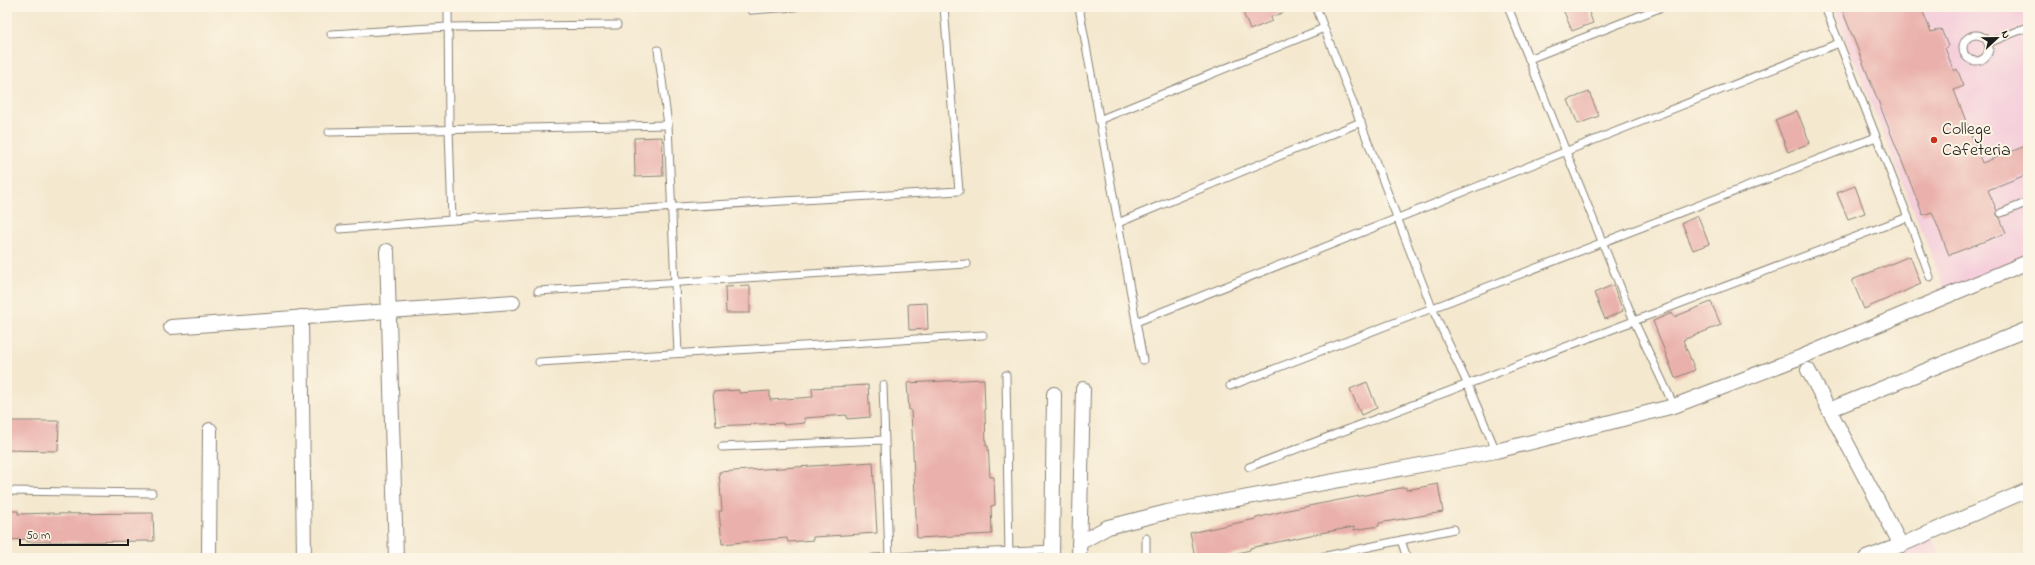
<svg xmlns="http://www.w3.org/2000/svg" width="2035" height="565" viewBox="0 0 2035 565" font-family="'Indie Flower',sans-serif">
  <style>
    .built { fill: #f5cfdb }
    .building { fill: #eab1ac }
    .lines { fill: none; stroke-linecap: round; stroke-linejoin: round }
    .service-casing { stroke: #888276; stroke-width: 9 }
    .minor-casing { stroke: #888276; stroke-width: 16 }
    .service { stroke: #fff; stroke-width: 7 }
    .minor { stroke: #fff; stroke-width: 14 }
    .poi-dot { fill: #c8321e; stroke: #fcf5e5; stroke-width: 1.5 }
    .labels { text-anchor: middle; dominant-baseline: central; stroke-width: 4; stroke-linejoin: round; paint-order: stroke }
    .poi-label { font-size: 18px; fill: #1c1c1c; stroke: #fcf5e5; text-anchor: start }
  </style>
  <rect width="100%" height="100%" fill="#fcf5e5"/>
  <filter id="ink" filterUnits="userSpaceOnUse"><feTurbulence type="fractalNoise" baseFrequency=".025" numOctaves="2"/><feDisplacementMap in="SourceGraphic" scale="8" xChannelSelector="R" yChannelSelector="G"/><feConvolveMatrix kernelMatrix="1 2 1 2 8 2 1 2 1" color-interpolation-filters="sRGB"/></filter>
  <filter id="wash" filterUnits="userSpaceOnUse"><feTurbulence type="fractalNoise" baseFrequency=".012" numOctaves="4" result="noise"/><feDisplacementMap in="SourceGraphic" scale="16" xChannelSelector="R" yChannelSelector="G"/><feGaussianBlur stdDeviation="0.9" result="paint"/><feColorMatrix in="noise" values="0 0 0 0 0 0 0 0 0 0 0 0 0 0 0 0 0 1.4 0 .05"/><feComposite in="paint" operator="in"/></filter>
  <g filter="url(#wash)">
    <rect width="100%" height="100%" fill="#f4e8cf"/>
    <!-- built -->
    <g class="built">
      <polygon points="1833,7 2028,7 2028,255 1946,292"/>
      <polygon points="1931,537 1941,558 1883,558"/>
    </g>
    <g id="blocks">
      <!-- building -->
      <g class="building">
        <polygon points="1241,7 1295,7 1295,8 1271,17 1272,21 1250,30"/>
        <polygon points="1562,7 1587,7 1593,23 1572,31"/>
        <polygon points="1841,7 1921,7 1931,32 1941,29 1948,46 1945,48 1954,71 1957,69 1964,86 1954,90 1982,163 2028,145 2028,174 1988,190 1997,211 1997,215 2000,218 2006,233 1949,255 1932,212 1923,215"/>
        <polygon points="1589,92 1599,116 1578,124 1568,100"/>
        <polygon points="1797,111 1810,143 1788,152 1775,120"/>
        <polygon points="662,137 663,176 635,177 634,138"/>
        <polygon points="1855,186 1865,213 1848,219 1837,193"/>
        <polygon points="1698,216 1709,244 1693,250 1682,223"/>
        <polygon points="1910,256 1921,284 1864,309 1852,280"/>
        <polygon points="1613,285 1623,311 1605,319 1594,293"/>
        <polygon points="750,286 750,313 726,313 725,287"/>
        <polygon points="1711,302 1721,325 1683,340 1695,370 1675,378 1653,321 1672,313 1674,317"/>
        <polygon points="927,303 928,329 909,330 908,304"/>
        <polygon points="984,379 986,446 988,446 990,477 994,477 995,505 991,506 992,534 917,538 911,410 909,410 907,383"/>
        <polygon points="1367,382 1377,408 1361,415 1350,389"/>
        <polygon points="868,385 870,417 847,419 847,415 804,418 805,423 783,425 783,423 716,426 713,392 739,390 739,393 770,391 770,400 813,397 812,388"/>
        <polygon points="7,421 59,421 58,451 7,450"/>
        <polygon points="873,462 877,533 813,537 813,540 788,542 787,538 722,544 719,511 722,511 719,472"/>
        <polygon points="1438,484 1443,512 1379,523 1379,526 1354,530 1354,527 1315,534 1250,548 1250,550 1218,558 1195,558 1190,533 1256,519 1256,518 1288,510 1406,487 1406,490"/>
        <polygon points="7,511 18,511 18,514 53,513 53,514 153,513 154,541 27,542 27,539 7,540"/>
      </g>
    </g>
  </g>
  <g filter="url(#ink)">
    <use href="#blocks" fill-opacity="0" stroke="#888276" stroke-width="1"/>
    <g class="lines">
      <!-- service casing -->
      <g class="service-casing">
        <g id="service">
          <polyline points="448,7 449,129 452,220"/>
          <polyline points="750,7 751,10 795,7"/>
          <polyline points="1079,7 1143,360"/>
          <polyline points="1316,7 1432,308 1468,385 1496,451"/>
          <polyline points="1508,7 1634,321 1674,406"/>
          <polyline points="1825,7 1908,217 1930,277"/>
          <polyline points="331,34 448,27 617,25"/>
          <circle cx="1976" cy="48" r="13"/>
          <polyline points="1988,43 2028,27"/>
          <polyline points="658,50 668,125 678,353"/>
          <polyline points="1529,59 1662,7"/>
          <polyline points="1099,120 1324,28"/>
          <polyline points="329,132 668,125"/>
          <polyline points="2001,213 2028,202"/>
          <polyline points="1118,223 1361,122"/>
          <polyline points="340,229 452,220 959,191 944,7"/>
          <polyline points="538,291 967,264"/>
          <polyline points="1136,322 1839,43"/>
          <polyline points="539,362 983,335"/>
          <polyline points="1006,375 1009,558"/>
          <polyline points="883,385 889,558"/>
          <polyline points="1230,386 1876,137"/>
          <polyline points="722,447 884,440"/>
          <polyline points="1249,467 1908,217"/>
          <polyline points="7,491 152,493"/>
          <polyline points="1401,540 1407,558"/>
          <polyline points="873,558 1053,549"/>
          <polyline points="1146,558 1146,538"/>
          <polyline points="1317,558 1454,529"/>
        </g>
      </g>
      <!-- minor casing -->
      <g class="minor-casing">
        <g id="minor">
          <polyline points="387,251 396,558"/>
          <polyline points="301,317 304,558"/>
          <polyline points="171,327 513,302"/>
          <polyline points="1808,370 1901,545"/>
          <polyline points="1829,410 2028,329"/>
          <polyline points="1079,543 1108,527 1167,512 1496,451 1674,406 1801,357 2028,262"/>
          <polyline points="209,558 210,430"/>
          <polyline points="1052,558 1054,394"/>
          <polyline points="1079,558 1083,389"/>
          <polyline points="1866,558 1901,545 2028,490"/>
        </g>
      </g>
      <!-- service -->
      <use href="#service" class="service"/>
      <!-- minor -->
      <use href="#minor" class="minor"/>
    </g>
  </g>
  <!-- markers -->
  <circle class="poi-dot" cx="1934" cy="140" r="4"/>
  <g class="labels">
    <!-- poi labels -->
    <g class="poi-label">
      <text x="1942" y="130">College<tspan x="1942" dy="21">Cafeteria</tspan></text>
    </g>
  </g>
  <!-- margin -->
  <rect width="2035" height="565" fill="none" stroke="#fcf5e5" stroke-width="24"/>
  <!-- north arrow -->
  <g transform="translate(1997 38) rotate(68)" stroke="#fcf5e5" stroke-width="3" paint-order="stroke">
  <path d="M0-3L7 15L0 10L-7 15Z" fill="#1c1c1c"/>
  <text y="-6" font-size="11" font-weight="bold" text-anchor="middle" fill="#1c1c1c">N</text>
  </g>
  <!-- scale -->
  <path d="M20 539v6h108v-6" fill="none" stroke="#1c1c1c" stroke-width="2"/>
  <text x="26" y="539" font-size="12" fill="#1c1c1c" stroke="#fcf5e5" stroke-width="3" paint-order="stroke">50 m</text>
</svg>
